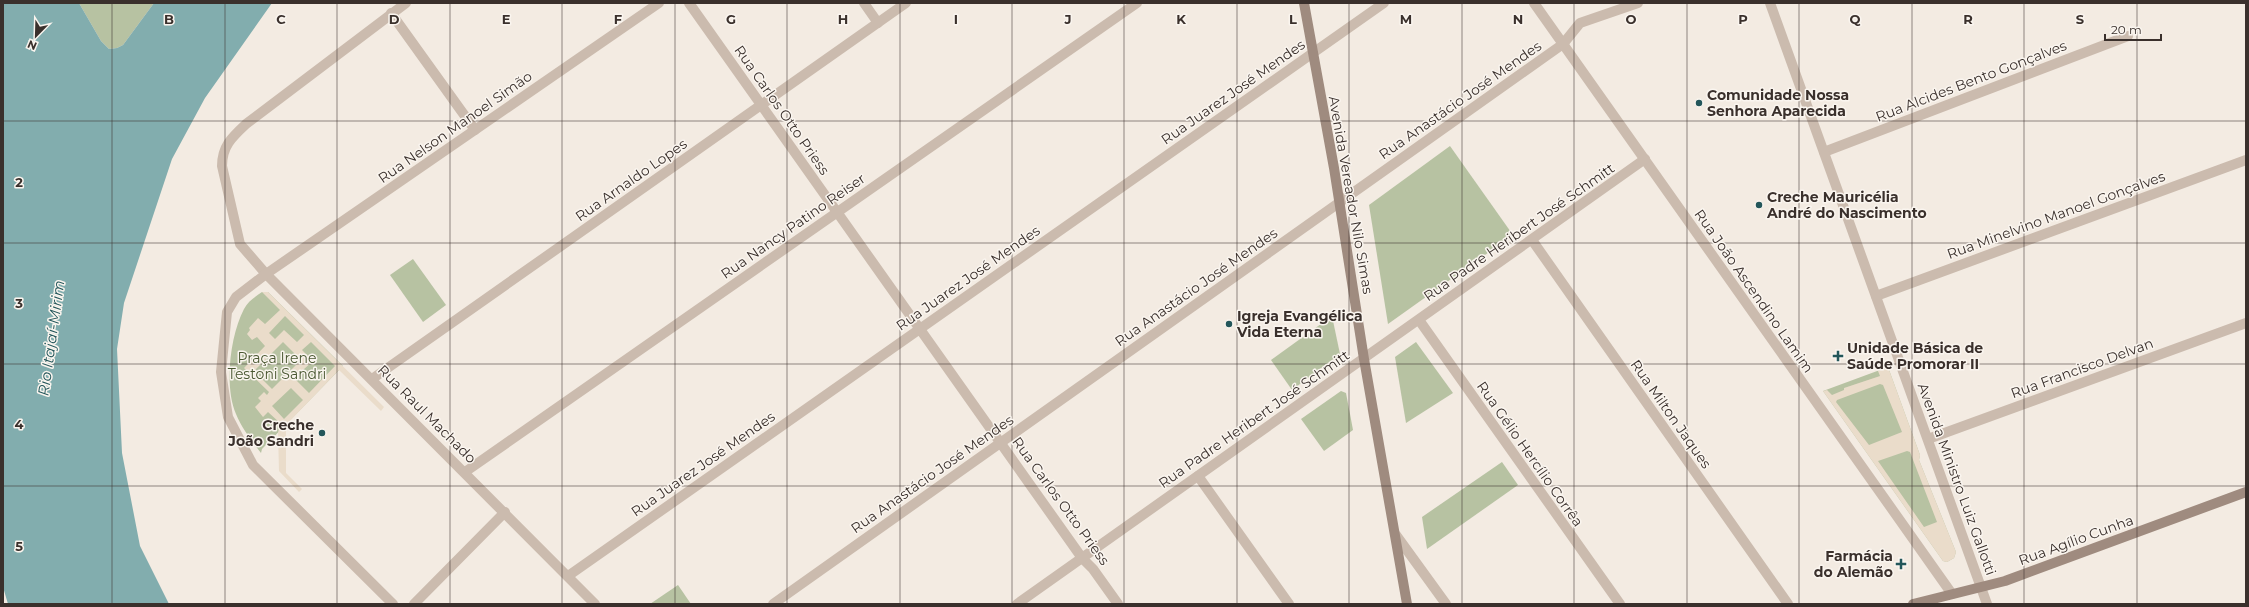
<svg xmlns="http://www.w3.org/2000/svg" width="2249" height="607" viewBox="0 0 2249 607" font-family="Montserrat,sans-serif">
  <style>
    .green { fill: #b7c2a2 }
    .plaza { fill: #eadcca; fill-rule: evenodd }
    .water { fill: #82adae }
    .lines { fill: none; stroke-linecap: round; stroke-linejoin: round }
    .minor { stroke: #cbbbae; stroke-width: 10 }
    .tertiary { stroke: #cbbbae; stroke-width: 10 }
    .secondary { stroke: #9f8b7f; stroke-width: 10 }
    .grid { fill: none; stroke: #3a302c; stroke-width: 1; stroke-opacity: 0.55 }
    .poi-dot { fill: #23565a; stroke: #faf5ef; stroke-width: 1.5 }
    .labels { text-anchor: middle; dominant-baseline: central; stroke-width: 3; stroke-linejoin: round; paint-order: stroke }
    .street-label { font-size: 14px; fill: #3a302c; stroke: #faf5ef }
    .poi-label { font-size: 14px; font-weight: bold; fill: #3a302c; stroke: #faf5ef; text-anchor: start }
    .park-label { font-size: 14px; fill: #495731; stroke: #faf5ef }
    .water-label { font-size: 15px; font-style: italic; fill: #23565a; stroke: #faf5ef }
    .grid-label { font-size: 13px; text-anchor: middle; font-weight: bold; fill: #3a302c; stroke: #faf5ef; stroke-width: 3; stroke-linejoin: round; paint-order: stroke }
  </style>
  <rect width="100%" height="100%" fill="#f3ebe2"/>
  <!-- green -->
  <g class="green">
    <polygon points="79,3 154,3 123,45 117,48 109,49 101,41"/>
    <polygon points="1450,146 1513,235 1388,324 1369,205"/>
    <polygon points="413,259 446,305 423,322 390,275"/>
    <path d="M262,292H268L343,366L262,449L261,453C252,441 242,429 236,414C224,386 230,336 244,309C248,301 255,297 262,292Z"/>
    <polygon points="1332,316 1340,354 1292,390 1271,360"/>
    <polygon points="1416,342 1453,393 1406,423 1395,357"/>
    <polygon points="1888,367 1920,455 1919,460 1956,552 1954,558 1947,562 1943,561 1823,391"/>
    <polygon points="1341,391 1346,393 1353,430 1324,451 1301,419"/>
    <polygon points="1502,462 1518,485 1427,549 1422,517"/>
    <polygon points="678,585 691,604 650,604"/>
  </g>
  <!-- plaza -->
  <g class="plaza">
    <path d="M262,292H268L384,407L381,411L339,370L286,425V473L302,489L299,492L279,471L278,433L280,423L268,412L263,417L255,407L261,401L258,398L264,392L267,395L269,392L244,368L265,346L257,337L252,340L247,334L250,330L249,328L258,318L265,324L280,310ZM285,316L304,335L297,342L284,330L275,339L269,333ZM283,342L301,360L272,389L254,371ZM311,342L335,366L309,393L294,378L313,361L302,350ZM291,388L303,400L284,419L272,406Z"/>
    <path d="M1888,367L1920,455L1919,460L1956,552L1954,558L1947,562L1943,561L1823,391L1827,390L1832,395L1844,390V388L1880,376L1878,371ZM1880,384L1883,385L1902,432L1869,445L1836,402L1837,400ZM1907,451L1910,452L1937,522L1924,527L1878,461Z"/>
  </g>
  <!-- water -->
  <polygon class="water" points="3,3 79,3 101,41 109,49 117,48 123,45 154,3 272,3 205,98 172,159 124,303 117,349 122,453 140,546 169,604 8,604 3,587"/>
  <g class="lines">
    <!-- minor -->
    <g class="minor">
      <path d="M406,3L246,124C232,137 222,146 222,166L240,244L266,274L595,604"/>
      <polyline points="689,3 1082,558 1093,569 1118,604"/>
      <polyline points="864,3 878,23"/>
      <polyline points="391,13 475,130"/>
      <polyline points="1824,152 2128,36"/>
      <polyline points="1532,240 1788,604"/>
      <polyline points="1876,296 2246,160"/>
      <polyline points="1419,320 1620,604"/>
      <polyline points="372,379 906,3"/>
      <polyline points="1928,439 2246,323"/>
      <polyline points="465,472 1137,3"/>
      <polyline points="1198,476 1289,604"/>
      <polyline points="1396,535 1446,604"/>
      <polyline points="568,576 1384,3"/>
      <polyline points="393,604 253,465 228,417 221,372 227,312 236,297 266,274 659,3"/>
      <polyline points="414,604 505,512"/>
      <polyline points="773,604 1563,44 1580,23 1638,3"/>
    </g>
    <!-- tertiary -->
    <g class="tertiary">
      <polyline points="1534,3 1952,594"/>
      <polyline points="1770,3 1987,604"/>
      <polyline points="1017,604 1645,159"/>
    </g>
    <!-- secondary -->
    <g class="secondary">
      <polyline points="1304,3 1334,168 1364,359 1407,604"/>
      <polyline points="1913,604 2005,581 2246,492"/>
    </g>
  </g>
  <!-- grid -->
  <path class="grid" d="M112,3V604M225,3V604M337,3V604M450,3V604M562,3V604M675,3V604M787,3V604M900,3V604M1012,3V604M1124,3V604M1237,3V604M1349,3V604M1462,3V604M1574,3V604M1687,3V604M1799,3V604M1912,3V604M2024,3V604M2137,3V604M3,121H2246M3,243H2246M3,364H2246M3,486H2246"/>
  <!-- markers -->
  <g class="poi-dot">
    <circle cx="1699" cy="103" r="4"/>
    <circle cx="1759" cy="205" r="4"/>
    <circle cx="1229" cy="324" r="4"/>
    <path d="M1836 350h4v4h4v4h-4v4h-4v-4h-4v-4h4z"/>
    <circle cx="322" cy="433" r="4"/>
    <path d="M1899 558h4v4h4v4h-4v4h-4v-4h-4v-4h4z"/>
  </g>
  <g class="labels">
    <!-- street labels -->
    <g class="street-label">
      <text transform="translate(1971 81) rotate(-21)">Rua Alcides Bento Gonçalves</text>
      <text transform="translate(1233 92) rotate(-35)">Rua Juarez José Mendes</text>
      <text transform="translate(1460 100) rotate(-35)">Rua Anastácio José Mendes</text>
      <text transform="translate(782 110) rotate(55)">Rua Carlos Otto Priess</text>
      <text transform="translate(455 127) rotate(-35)">Rua Nelson Manoel Simão</text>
      <text transform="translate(631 180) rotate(-35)">Rua Arnaldo Lopes</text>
      <text transform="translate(1351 195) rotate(80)">Avenida Vereador Nilo Simas</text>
      <text transform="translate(2056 215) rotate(-20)">Rua Minelvino Manoel Gonçalves</text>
      <text transform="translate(793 226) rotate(-35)">Rua Nancy Patino Reiser</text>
      <text transform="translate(1519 232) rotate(-35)">Rua Padre Heribert José Schmitt</text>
      <text transform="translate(968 278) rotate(-35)">Rua Juarez José Mendes</text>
      <text transform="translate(1196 287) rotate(-35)">Rua Anastácio José Mendes</text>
      <text transform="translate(1754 291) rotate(55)">Rua João Ascendino Lamim</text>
      <text transform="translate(2082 368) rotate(-20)">Rua Francisco Delvan</text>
      <text transform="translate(427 414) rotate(45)">Rua Raul Machado</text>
      <text transform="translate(1671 414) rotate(55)">Rua Milton Jaques</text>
      <text transform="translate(1254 419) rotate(-35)">Rua Padre Heribert José Schmitt</text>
      <text transform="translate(1530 454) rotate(55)">Rua Gélio Hercílio Corrêa</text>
      <text transform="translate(703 464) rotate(-35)">Rua Juarez José Mendes</text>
      <text transform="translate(932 474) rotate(-35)">Rua Anastácio José Mendes</text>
      <text transform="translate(1957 479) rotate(70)">Avenida Ministro Luiz Gallotti</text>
      <text transform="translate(1061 501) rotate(54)">Rua Carlos Otto Priess</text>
      <text transform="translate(2076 540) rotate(-20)">Rua Agílio Cunha</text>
    </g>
    <!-- poi labels -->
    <g class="poi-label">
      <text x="1707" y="95">Comunidade Nossa<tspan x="1707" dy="16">Senhora Aparecida</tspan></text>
      <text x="1767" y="197">Creche Mauricélia<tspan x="1767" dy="16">André do Nascimento</tspan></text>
      <text x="1237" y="316">Igreja Evangélica<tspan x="1237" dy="16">Vida Eterna</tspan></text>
      <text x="1847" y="348">Unidade Básica de<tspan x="1847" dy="16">Saúde Promorar II</tspan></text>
      <text x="314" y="425" text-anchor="end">Creche<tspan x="314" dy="16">João Sandri</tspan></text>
      <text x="1893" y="556" text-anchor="end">Farmácia<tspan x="1893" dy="16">do Alemão</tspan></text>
    </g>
    <!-- park labels -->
    <g class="park-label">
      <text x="277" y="358">Praça Irene<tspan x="277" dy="16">Testoni Sandri</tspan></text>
    </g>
    <!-- water labels -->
    <g class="water-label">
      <text transform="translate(51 338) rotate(-82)">Rio Itajaí-Mirim</text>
    </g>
  </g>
  <g class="grid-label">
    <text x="169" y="24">B</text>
    <text x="281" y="24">C</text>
    <text x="394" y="24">D</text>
    <text x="506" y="24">E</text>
    <text x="618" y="24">F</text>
    <text x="731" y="24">G</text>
    <text x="843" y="24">H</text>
    <text x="956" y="24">I</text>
    <text x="1068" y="24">J</text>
    <text x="1181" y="24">K</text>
    <text x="1293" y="24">L</text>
    <text x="1406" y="24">M</text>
    <text x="1518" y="24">N</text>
    <text x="1631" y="24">O</text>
    <text x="1743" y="24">P</text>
    <text x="1855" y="24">Q</text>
    <text x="1968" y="24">R</text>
    <text x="2080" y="24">S</text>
    <text x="19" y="187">2</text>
    <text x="19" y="308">3</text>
    <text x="19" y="429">4</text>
    <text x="19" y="551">5</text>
  </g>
  <!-- border -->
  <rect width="2249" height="607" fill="none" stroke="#3a302c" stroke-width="8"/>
  <!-- north arrow -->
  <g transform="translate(36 36) rotate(203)" stroke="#faf5ef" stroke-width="3" paint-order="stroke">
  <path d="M0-3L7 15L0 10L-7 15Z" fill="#3a302c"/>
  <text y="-6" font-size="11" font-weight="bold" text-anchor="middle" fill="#3a302c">N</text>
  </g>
  <!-- scale -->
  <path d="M2105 34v6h56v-6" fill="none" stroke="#3a302c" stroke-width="2"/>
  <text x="2111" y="34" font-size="12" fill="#3a302c" stroke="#faf5ef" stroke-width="3" paint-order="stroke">20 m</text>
</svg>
